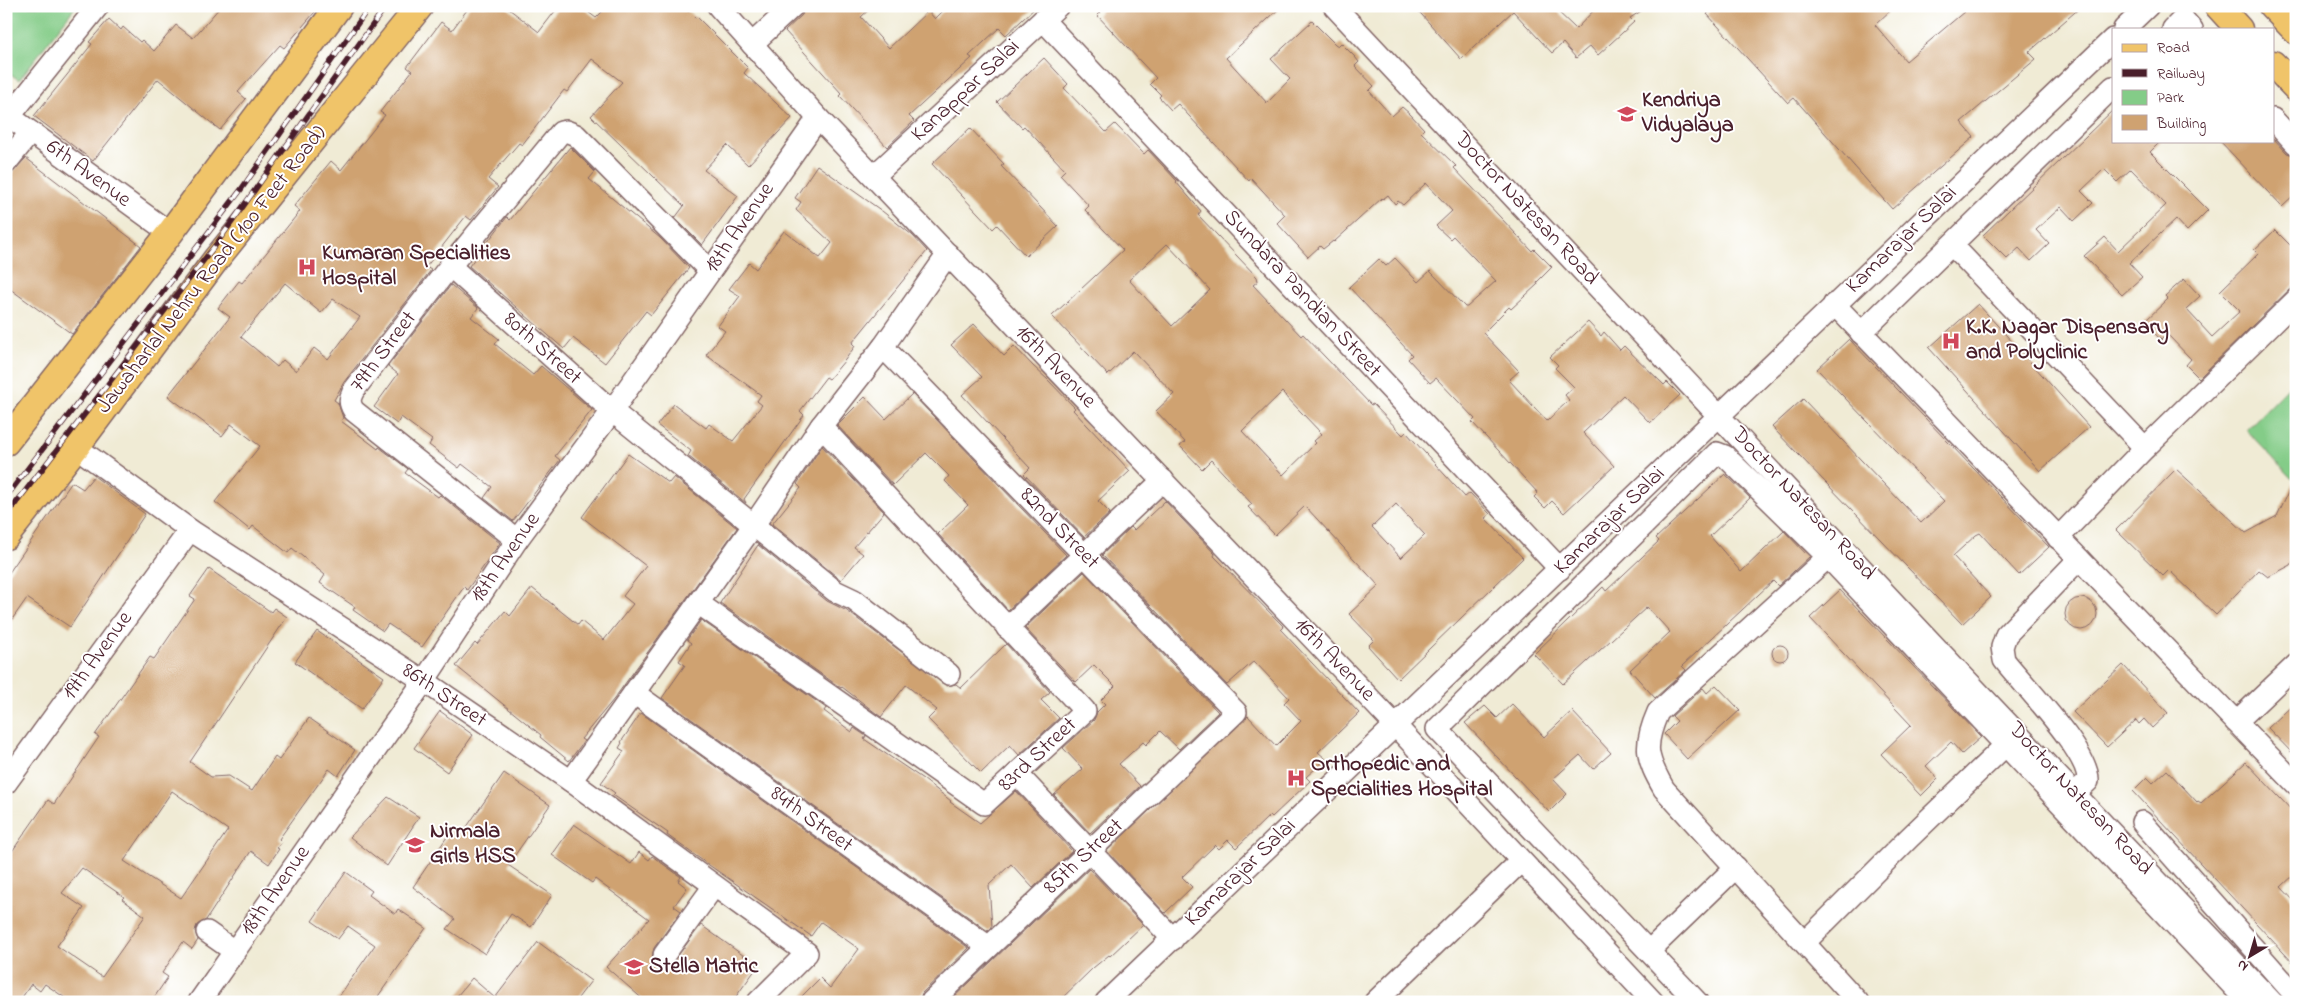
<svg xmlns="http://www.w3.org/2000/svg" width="2302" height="1008" viewBox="0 0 2302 1008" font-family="'Indie Flower',sans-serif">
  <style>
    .green { fill: #84cc88; stroke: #67765a }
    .building { fill: #cfa271; fill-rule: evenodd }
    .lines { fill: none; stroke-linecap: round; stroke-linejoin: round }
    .minor-casing { stroke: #846666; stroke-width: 24 }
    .major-casing { stroke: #846666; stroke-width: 29 }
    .minor { stroke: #fff; stroke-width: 21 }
    .major { stroke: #f0c469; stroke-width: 26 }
    .rail-casing { stroke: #4a1f2b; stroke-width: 5.5 }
    .rail { stroke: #fff; stroke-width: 4; stroke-dasharray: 11; stroke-linecap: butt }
    .labels { text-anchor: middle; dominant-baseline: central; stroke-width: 4; stroke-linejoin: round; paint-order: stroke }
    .street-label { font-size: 22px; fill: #4a1f2b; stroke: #fff }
    .poi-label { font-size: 22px; font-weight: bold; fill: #4a1f2b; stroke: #fff; text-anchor: start }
  </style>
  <rect width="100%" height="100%" fill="#fff"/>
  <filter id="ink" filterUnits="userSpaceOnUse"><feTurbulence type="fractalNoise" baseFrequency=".02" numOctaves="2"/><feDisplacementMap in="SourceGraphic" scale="10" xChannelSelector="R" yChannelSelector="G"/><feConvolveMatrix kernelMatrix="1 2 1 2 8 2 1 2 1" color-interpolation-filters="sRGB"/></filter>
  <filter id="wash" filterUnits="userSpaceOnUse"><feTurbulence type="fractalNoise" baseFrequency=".0096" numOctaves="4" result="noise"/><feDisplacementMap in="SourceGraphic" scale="20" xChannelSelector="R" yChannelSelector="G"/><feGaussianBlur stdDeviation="1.12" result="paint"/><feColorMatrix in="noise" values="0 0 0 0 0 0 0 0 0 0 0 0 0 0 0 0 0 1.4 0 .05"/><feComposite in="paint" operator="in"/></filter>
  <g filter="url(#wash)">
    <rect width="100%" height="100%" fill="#f0ebd5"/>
    <!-- green -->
    <g class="green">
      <polygon points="6,6 76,6 19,80 6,71"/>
      <polygon points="2296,379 2296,482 2246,430"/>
    </g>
    <g id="blocks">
      <!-- building -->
      <g class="building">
        <polygon points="221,6 320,6 284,48 280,45 238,92 246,99 220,130 158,79 93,161 34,116 92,44 89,42 109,19 121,30 123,27 140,42 142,40 154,51 176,25 193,38"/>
        <path d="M470,6H505L539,32L559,6H580L596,18L608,6H683L695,18L697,17L748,68L744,73L792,118L748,165L727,145L704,170L738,196L702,245L675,218L684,206L591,116L622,82L592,59L567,92L564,90L522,145L519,143L488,179L498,187L471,220L466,216L426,267L431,270L344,382L334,400L338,403L343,418L341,421L378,449L379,447L408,469L405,473L438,497L440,495L500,543L467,590L464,587L422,647L388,624L383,631L353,610L355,607L320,583L325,575L292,548L288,553L253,526L250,530L215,502L260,446L231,424L222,436L168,396L230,317L218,308L239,281L242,283L300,211L294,206L331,161L341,170L385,115L380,112L412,71L407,67L441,22L452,30ZM285,283L321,313L333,299L360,317L328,359L314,348L296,371L283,360L277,367L241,337Z"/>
        <polygon points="805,6 873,6 861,17 889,48 928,11 935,19 948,6 1037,6 1006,35 999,28 969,56 972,58 909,116 914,121 887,147 840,96 842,94 785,31 802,15"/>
        <polygon points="1106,6 1282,6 1226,58 1267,103 1290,79 1271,59 1312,21 1335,44 1338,46 1341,43 1355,57 1359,62 1355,66 1374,86 1369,91 1392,116 1402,107 1410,114 1424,129 1421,132 1456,166 1454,168 1532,251 1534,249 1552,267 1537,282 1538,284 1511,309 1509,307 1483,333 1519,371 1509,380 1547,421 1569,400 1565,395 1574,387 1555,368 1558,365 1550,357 1588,322 1601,336 1604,332 1620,350 1624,346 1664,385 1667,382 1680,395 1650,423 1623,395 1583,433 1614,466 1564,513 1552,501 1545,508 1534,497 1538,493 1472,422 1475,419 1436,378 1430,383 1408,359 1412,355 1349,287 1379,259 1386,266 1395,258 1418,282 1430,271 1465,307 1467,307 1496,281 1453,236 1450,239 1436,226 1452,211 1426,183 1403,205 1398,201 1395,204 1388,195 1383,199 1382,198 1334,242 1333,241 1323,249 1320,246 1308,257 1277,223 1285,215 1251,178 1249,181 1178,104 1171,110 1159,97 1161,95 1150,84 1156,78 1097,15"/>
        <polygon points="1414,6 1552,6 1576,29 1598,6 1649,6 1630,18 1634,22 1598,55 1590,46 1576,58 1563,43 1552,53 1513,11 1461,59"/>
        <polygon points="1716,6 1895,6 1875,25 1906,61 1971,6 2082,6 2029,52 2036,59 1961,122 1974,137 1892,209 1794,98 1788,103 1707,14"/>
        <path d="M1044,58L1068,84L1064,88L1106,132L1115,124L1144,154L1148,150L1177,181L1176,182L1201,211L1198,215L1257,277L1258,281L1253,285L1301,336L1303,334L1371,405L1373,404L1403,435L1406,432L1465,497L1470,493L1490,514L1485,518L1523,558L1398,679L1368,646L1374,640L1349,614L1379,586L1305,506L1275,535L1248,507L1252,504L1211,460L1202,469L1180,446L1185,442L1156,411L1174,394L1133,351L1108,375L1052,316L1123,250L1085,210L1089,206L1060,175L1065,170L1024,126L1022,128L997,102ZM1167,244L1210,290L1172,326L1129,280ZM1282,392L1322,434L1314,441L1316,443L1283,475L1242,431ZM1396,504L1425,535L1401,558L1372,527Z"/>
        <polygon points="2113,110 2113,141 2161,141 2150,152 2208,210 2187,231 2176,219 2129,263 2142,277 2122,295 2084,256 2105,237 2118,251 2166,205 2131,169 2117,182 2104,169 2081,191 2093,203 2074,221 2061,207 2036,230 2049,244 2031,261 2019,248 2007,259 1983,235"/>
        <polygon points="970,128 1004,164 1001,166 1058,226 1026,256 997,225 993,229 932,164"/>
        <polygon points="2273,138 2287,153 2296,156 2296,194 2282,207 2220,141 2273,141"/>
        <polygon points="570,147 595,172 589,179 660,238 689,268 651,315 646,311 605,363 573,338 564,349 469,266 507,217 510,220"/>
        <polygon points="26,158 141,246 72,334 6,286 6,179"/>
        <polygon points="817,165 882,211 912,235 927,251 852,343 855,346 845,360 829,379 826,377 800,411 804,415 744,499 746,503 688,456 691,451 657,425 674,404 706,428 709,424 733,441 762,405 757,401 761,395 706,355 725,331 718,326 740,296 729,289 749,263 756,269 784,231 820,258 832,243 796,210 801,202 795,198"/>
        <polygon points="2275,230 2296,251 2296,283 2199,378 2186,365 2191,359 2167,334 2161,340 2144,322 2168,299 2165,296 2184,279 2200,296 2186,309 2212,337 2240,311 2220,291 2258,254 2254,250"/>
        <polygon points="451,285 478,308 471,317 499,339 495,344 533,375 541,366 592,410 555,456 560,460 513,521 484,498 492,487 462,464 459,468 429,445 432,440 401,417 397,424 374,407 398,374 388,366"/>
        <polygon points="1978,304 2089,427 2040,471 1929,348"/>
        <polygon points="974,324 1004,356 1014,346 1033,366 1048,380 1075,408 1073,410 1130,471 1098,501 1110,513 1084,537 1024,474 1030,468 962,395 982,377 951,345"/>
        <polygon points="1849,339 2049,547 2019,575 1980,533 1976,535 1953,556 1991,597 1962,624 1772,427 1803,399 1921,523 1944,501 1817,369"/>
        <polygon points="912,394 1066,555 1008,610 938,534 968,505 945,481 949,476 926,453 893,485 837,425 865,397 886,419"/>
        <polygon points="822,446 884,512 854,547 863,554 841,580 772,524 801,488 797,484"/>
        <polygon points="628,454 669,483 674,477 737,528 614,699 581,739 584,741 569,761 540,737 541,735 456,666 475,643 477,645 505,611 510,616 532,588 578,625 581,621 604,640 633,604 623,596 646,566 582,517"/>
        <polygon points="2176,469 2246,533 2277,516 2296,476 2296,556 2291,565 2268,577 2259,570 2216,615 2169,570 2163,576 2116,530"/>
        <polygon points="1725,474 1750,498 1710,536 1741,572 1784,531 1809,557 1778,586 1773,581 1682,666 1686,670 1655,698 1630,670 1670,632 1647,607 1563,684 1534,654 1603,587 1606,591 1659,541 1656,538"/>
        <polygon points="94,476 145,514 70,627 27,598 6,628 6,577 72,482 83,489"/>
        <polygon points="1165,501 1215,554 1214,556 1284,627 1281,630 1359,713 1318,752 1326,759 1306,777 1310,781 1272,817 1270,815 1236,848 1228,840 1219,849 1215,845 1182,877 1192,887 1165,913 1107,851 1248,716 1276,746 1301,721 1284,703 1289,698 1254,661 1227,685 1102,555 1131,527 1134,530"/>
        <polygon points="758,545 827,601 847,611 947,686 956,684 961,688 1006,644 1050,692 1041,700 1059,718 1019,755 1010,745 981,773 928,719 937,710 906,685 881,717 842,687 841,688 720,603"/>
        <path d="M209,569L271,612L274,608L287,617L190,762L211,777L229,776L252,791L275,757L279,760L309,718L355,750L338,776L329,769L279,839L282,842L277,848L279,849L269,864L251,851L206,920L197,925L195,931L198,940L192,949L183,942L162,973L168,977L151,1002H71L45,984L40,991L31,984L19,1002H6V860L48,800L54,804L99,737L95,735L150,657L154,659L195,599L190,596ZM172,791L228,830L181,898L124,861ZM82,868L124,897L122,899L145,916L102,977L57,946L84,908L62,893Z"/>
        <polygon points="1084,572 1218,712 1179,749 1160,731 1146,745 1143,742 1119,764 1140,786 1090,833 1054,795 1083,769 1063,748 1094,720 1097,712 1105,704 1101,700 1115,686 1094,665 1076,682 1025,628"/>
        <polygon points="1840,590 1981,737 1962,754 1951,742 1926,766 1938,779 1921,796 1881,754 1911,725 1810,618"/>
        <circle cx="2081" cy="614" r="16"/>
        <polygon points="701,620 826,708 824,711 852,732 854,728 866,736 864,739 923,779 951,801 950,802 980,823 1016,791 1072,851 1033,888 1011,864 989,885 992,927 988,931 662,698 685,665 679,661 691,643 687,640"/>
        <polygon points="317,631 384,677 362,709 295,662"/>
        <circle cx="1780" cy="653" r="8"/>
        <polygon points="2123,665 2168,713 2152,728 2144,719 2139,724 2136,720 2107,747 2073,712"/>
        <polygon points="1716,685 1740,710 1687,759 1664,734 1677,721 1672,716 1703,688 1707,693"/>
        <polygon points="2296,702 2296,757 2268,728"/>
        <polygon points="1512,704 1544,737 1572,711 1611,753 1593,769 1580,755 1553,779 1567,794 1549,812 1465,723 1485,706 1497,718"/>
        <polygon points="440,711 473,735 447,772 414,748"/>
        <polygon points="641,713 969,948 922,993 919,1002 796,1002 820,978 830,988 859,949 821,922 811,936 696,856 667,835 668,833 613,795 615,793 601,783 624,751 619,748 622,743 621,742"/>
        <polygon points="2246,762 2296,815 2296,873 2281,887 2296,903 2296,966 2133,791 2147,777 2153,783 2167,770 2197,802 2198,801 2201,803"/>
        <polygon points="504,773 550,805 508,865 552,895 531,927 511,914 485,954 447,929 455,919 413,887 453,828 462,834"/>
        <polygon points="388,797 419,817 387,866 350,837"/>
        <polygon points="574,824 631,864 639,852 649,860 652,856 681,877 678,881 687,888 674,906 681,911 654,948 652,960 656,965 662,967 670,966 701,925 758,966 732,1002 646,1002 606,967 649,919 595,879 592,883 552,855"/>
        <polygon points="1089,869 1143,925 1110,956 1109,955 1093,968 1058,1002 954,1002 952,999"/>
        <polygon points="346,872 372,891 369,895 395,914 398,909 426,928 374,1002 335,1002 375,945 348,926 338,939 312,921"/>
        <polygon points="538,942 591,981 575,1002 452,1002 472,978 495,998"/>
      </g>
    </g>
  </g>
  <g filter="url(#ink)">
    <use href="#blocks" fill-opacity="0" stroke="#846666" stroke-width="1"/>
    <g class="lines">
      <!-- minor casing -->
      <g class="minor-casing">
        <g id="minor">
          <polyline points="718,6 818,118 1395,725 1653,1002"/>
          <polyline points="1334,6 1958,671 2272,1002"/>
          <polyline points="1043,20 1560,569"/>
          <polyline points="2124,29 2148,6"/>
          <polyline points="2173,29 2183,19 2192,29"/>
          <polyline points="752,44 793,6"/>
          <polyline points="6,114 170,233"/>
          <polyline points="9,117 98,6"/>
          <polyline points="2273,119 2296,144"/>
          <polyline points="6,163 30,133"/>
          <polyline points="874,176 1058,6"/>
          <polyline points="1953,246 2145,448"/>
          <polyline points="450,266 612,411 835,591 854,600 949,674"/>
          <polyline points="1834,304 2236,722"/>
          <polyline points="1861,333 2113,87"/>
          <polyline points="883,347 1236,712 931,1002"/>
          <polyline points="76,447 190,530 424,681 571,781 807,953 758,1002"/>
          <polyline points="2058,538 2145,448 2296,300"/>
          <path d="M517,540L354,411C349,403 349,399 354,390L450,266L561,132L566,131L576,135L710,271"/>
          <path d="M1828,557L1658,712C1643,746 1646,758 1664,789L1858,1002"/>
          <polyline points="698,603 984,804 1085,711 821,426"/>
          <polyline points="1007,628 1163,480"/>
          <polyline points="2296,665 2236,722 2296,784"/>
          <polyline points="634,693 989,947"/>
          <polyline points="1017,774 1173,939"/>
          <polyline points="571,781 753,526 821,426 883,347 948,254"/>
          <polyline points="6,783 190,530"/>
          <path d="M2074,794L2088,781C2090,752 2023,685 2004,660L2002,647L2006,635L2079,559"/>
          <polyline points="2142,822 2296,996"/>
          <polyline points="207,932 234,951"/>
          <polyline points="1805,942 1909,838 2014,737"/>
          <polyline points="1649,951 1736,867"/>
          <polyline points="664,955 714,886"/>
          <polyline points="199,1002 424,681 517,540 612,411 818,118"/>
          <polyline points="1106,1002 2113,39"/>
          <polyline points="1375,1002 1520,862"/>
          <polyline points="1697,1002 1437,729 1717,453 1725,456 1828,557 2248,1002"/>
        </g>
      </g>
      <!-- major casing -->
      <g class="major-casing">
        <g id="major">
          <polyline points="2218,6 2239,29"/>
          <polyline points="2272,6 2296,31"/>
          <polyline points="2273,64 2296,88"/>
          <polyline points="6,442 170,233 339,6"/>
          <polyline points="6,536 76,447 217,258 420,6"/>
        </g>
      </g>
      <!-- minor -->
      <use href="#minor" class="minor"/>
      <!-- major -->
      <use href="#major" class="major"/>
      <!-- rail casing -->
      <g class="rail-casing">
        <g id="rail">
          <polyline points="6,497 240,191 370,6"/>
          <polyline points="6,516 217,243 386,6"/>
        </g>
      </g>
      <!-- rail -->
      <use href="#rail" class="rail"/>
    </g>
  </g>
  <!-- icons -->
  <defs>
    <g id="school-bare" transform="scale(1.5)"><path d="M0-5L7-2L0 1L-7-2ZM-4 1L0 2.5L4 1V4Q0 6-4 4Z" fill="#d1495b" stroke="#fff" stroke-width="2.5" paint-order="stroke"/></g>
    <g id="hospital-bare" transform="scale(1.5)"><path d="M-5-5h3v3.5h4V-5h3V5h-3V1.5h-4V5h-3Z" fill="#d1495b" stroke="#fff" stroke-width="2.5" paint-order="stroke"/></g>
  </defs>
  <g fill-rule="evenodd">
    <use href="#school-bare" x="1627" y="114"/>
    <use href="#hospital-bare" x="307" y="267"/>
    <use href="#hospital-bare" x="1951" y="341"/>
    <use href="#hospital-bare" x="1296" y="778"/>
    <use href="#school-bare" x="415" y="845"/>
    <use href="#school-bare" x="634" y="967"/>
  </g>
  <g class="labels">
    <!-- street labels -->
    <g class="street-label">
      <text transform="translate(966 91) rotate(-43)">Kanappar Salai</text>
      <text transform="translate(88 174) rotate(36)">6th Avenue</text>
      <text transform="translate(1526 209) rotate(47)">Doctor Natesan Road</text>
      <text transform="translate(740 228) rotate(-55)">18th Avenue</text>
      <text transform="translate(1902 240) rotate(-44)">Kamarajar Salai</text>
      <text transform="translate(212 270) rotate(-52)">Jawaharlal Nehru Road (100 Feet Road)</text>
      <text transform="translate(1302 294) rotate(47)">Sundara Pandian Street</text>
      <text transform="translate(542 349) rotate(42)">80th Street</text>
      <text transform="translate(384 352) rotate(-53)">79th Street</text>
      <text transform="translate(1055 367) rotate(46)">16th Avenue</text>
      <text transform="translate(1803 504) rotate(47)">Doctor Natesan Road</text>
      <text transform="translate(1610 521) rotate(-44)">Kamarajar Salai</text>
      <text transform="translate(1059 529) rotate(46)">82nd Street</text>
      <text transform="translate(506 558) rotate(-55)">18th Avenue</text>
      <text transform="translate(98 656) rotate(-54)">19th Avenue</text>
      <text transform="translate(1334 660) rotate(46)">16th Avenue</text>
      <text transform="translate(444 696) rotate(34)">86th Street</text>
      <text transform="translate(1038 755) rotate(-43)">83rd Street</text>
      <text transform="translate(2080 799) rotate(47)">Doctor Natesan Road</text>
      <text transform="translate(811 820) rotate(36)">84th Street</text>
      <text transform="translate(1084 857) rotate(-43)">85th Street</text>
      <text transform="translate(1241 873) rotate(-44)">Kamarajar Salai</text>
      <text transform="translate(276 891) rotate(-55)">18th Avenue</text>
    </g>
    <!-- poi labels -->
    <g class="poi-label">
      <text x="1642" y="101">Kendriya<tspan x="1642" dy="25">Vidyalaya</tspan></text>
      <text x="322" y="254">Kumaran Specialities<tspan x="322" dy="25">Hospital</tspan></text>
      <text x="1966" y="328">K.K. Nagar Dispensary<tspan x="1966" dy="25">and Polyclinic</tspan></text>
      <text x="1311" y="765">Orthopedic and<tspan x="1311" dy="25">Specialities Hospital</tspan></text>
      <text x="430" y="832">Nirmala<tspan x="430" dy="25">Girls HSS</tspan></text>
      <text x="649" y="967">Stella Matric</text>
    </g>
  </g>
  <!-- margin -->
  <rect width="2302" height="1008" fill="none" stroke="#fff" stroke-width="25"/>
  <!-- legend -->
  <rect x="2112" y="28" width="162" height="115" fill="#ffffff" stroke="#b7a5aa"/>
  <rect x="2122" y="44" width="25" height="8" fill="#f0c469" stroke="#b7a5aa"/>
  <text x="2157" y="52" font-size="15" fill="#4a1f2b">Road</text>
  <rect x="2122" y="69" width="25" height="8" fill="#4a1f2b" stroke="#b7a5aa"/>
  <text x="2157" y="78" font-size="15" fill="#4a1f2b">Railway</text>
  <rect x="2122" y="90" width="25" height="15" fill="#84cc88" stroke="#b7a5aa"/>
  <text x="2157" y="102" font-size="15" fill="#4a1f2b">Park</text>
  <rect x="2122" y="115" width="25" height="15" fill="#cfa271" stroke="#b7a5aa"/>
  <text x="2157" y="128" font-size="15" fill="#4a1f2b">Building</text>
  <!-- north arrow -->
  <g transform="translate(2250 956) rotate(218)" stroke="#ffffff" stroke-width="4" paint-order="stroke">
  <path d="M0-4L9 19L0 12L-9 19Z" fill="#4a1f2b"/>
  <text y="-8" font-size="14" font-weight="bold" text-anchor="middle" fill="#4a1f2b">N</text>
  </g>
</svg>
